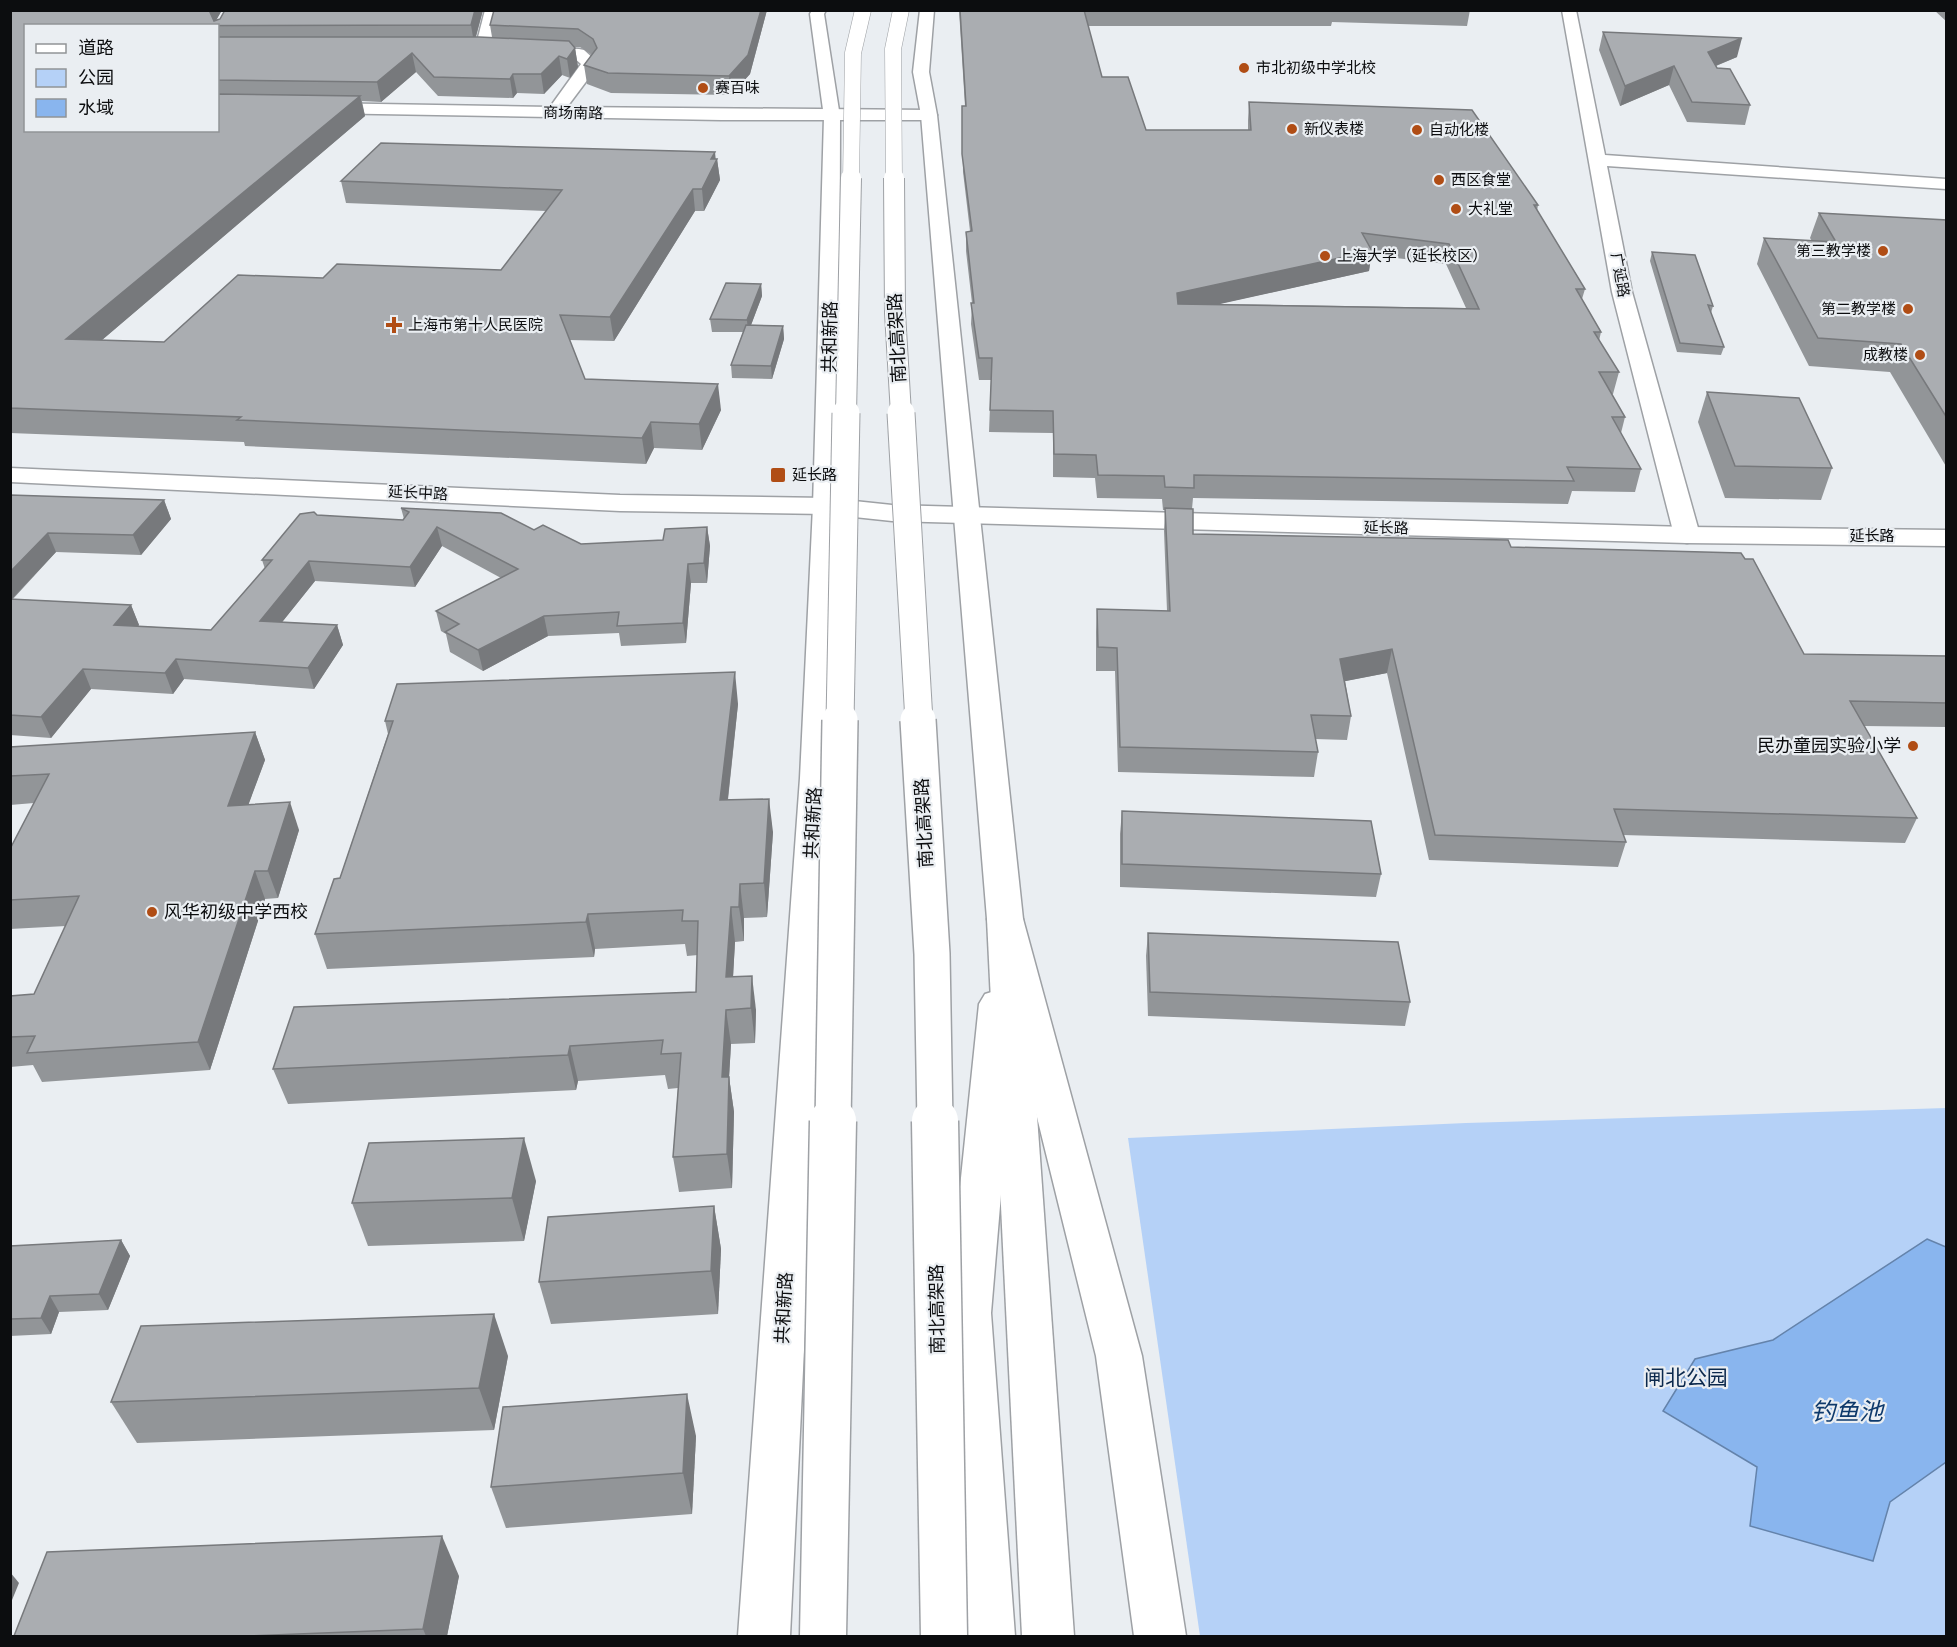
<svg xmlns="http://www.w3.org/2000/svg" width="1957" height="1647" viewBox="0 0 1957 1647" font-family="Cabin,'Noto Sans SC',sans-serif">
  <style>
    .green { fill: #b5d1f7 }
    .water { fill: #89b5ee; stroke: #6483ab; stroke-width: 1.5 }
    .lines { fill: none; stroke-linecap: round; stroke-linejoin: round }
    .street-casing { stroke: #9ea1a5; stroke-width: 3 }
    .secondary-casing { stroke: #9ea1a5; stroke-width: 3 }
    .primary-casing { stroke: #9ea1a5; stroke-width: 3 }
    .highway-casing { stroke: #9ea1a5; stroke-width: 3 }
    .street { fill: #fff; fill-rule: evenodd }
    .secondary { fill: #fff; fill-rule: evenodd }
    .primary { fill: #fff; fill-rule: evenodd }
    .highway { fill: #fff; fill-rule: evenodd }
    .highway-bridge-far4-casing { stroke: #9ea1a5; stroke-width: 17; stroke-linecap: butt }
    .highway-bridge-far3-casing { stroke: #9ea1a5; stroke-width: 22; stroke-linecap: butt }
    .highway-bridge-far2-casing { stroke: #9ea1a5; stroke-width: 29; stroke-linecap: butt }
    .highway-bridge-far1-casing { stroke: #9ea1a5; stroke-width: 38; stroke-linecap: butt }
    .highway-bridge-casing { stroke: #9ea1a5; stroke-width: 49; stroke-linecap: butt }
    .highway-bridge-far4 { stroke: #fff; stroke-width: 16 }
    .highway-bridge-far3 { stroke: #fff; stroke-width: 20 }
    .highway-bridge-far2 { stroke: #fff; stroke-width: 27 }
    .highway-bridge-far1 { stroke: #fff; stroke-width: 35 }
    .highway-bridge { stroke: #fff; stroke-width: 46 }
    .wall { fill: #929598; fill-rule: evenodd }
    .shaded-wall { fill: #77797c }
    .building { fill: #aaadb1; stroke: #77797c; stroke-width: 1.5; fill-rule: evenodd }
    .poi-dot { fill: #b04d15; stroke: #eaeef2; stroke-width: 2 }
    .labels { text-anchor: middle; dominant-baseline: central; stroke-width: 4.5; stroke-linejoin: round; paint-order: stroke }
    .far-poi-label { font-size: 15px; fill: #0c0d0f; stroke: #eaeef2; text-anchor: start }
    .far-street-label { font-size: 15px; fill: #0c0d0f; stroke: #eaeef2 }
    .street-label { font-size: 18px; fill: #0c0d0f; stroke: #eaeef2 }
    .poi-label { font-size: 18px; fill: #0c0d0f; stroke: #eaeef2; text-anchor: end }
    .near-park-label { font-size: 21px; fill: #0b294d; stroke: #eaeef2 }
    .near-water-label { font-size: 24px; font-style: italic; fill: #0d396b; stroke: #eaeef2 }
  </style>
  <rect width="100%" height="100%" fill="#eaeef2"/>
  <!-- green -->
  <polygon class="green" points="1946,1108 1946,1636 1200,1636 1128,1138 1466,1123"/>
  <!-- water -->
  <polygon class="water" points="1927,1239 1946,1247 1946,1462 1890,1502 1873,1561 1750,1526 1757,1467 1663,1411 1695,1359 1773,1340"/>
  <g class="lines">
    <!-- street casing -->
    <g class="street-casing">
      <g id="street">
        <polygon points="485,10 499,10 489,49 482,53 475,49"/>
        <polygon points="1562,10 1576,10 1605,155 1946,179 1946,189 1607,166 1632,292 1700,535 1696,541 1687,543 1678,541 1674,535 1612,292"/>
        <polygon points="532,47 579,49 584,50 597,62 597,67 567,107 929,110 937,115 929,120 721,120 319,113 311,108 319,103 550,107 581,64 573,57 527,54 525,51"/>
      </g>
    </g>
    <!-- secondary casing -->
    <g class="secondary-casing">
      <polygon id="secondary" points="10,468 620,495 826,498 892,505 1687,527 1946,530 1946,546 1687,543 892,521 826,514 620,511 10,482"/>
    </g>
    <!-- primary casing -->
    <g class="primary-casing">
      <g id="primary">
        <polygon points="812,10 826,10 824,14 840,117 839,506 832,778 790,1636 738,1636 800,778 813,506 824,117 810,14"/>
        <polygon points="920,10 934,10 929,72 937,115 1023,919 1142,1356 1186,1636 1134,1636 1096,1356 1015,1028 991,1313 1015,1636 963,1636 947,1313 979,1004 985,994 998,990 1006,993 987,919 921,115 913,72"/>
      </g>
    </g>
    <!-- highway casing -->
    <g class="highway-casing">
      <polygon id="highway" points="1005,907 1017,910 1023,919 1074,1636 1022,1636 987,919 993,910"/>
    </g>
    <!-- street -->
    <use href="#street" class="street"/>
    <!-- secondary -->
    <use href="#secondary" class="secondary"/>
    <!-- primary -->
    <use href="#primary" class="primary"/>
    <!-- highway -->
    <use href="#highway" class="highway"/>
    <!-- highway-bridge-far4 casing -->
    <g class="highway-bridge-far4-casing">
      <g id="highway-bridge-far4">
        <polyline points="851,180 853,53 863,10"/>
        <polyline points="894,180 893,49 901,10"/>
      </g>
    </g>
    <!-- highway-bridge-far3 casing -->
    <g class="highway-bridge-far3-casing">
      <g id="highway-bridge-far3">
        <polyline points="894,178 895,313 901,414"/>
        <polyline points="846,414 851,178"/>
      </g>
    </g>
    <!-- highway-bridge-far2 casing -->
    <g class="highway-bridge-far2-casing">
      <g id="highway-bridge-far2">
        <polyline points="901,413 919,721"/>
        <polyline points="840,721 846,413"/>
      </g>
    </g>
    <!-- highway-bridge-far1 casing -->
    <g class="highway-bridge-far1-casing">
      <g id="highway-bridge-far1">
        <polyline points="918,720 932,954 935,1123"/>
        <polyline points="833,1123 840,720"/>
      </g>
    </g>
    <!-- highway-bridge casing -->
    <g class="highway-bridge-casing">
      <g id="highway-bridge">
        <polyline points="935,1121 944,1636"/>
        <polyline points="823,1636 833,1121"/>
      </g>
    </g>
    <!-- highway-bridge-far4 -->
    <use href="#highway-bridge-far4" class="highway-bridge-far4"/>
    <!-- highway-bridge-far3 -->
    <use href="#highway-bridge-far3" class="highway-bridge-far3"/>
    <!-- highway-bridge-far2 -->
    <use href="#highway-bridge-far2" class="highway-bridge-far2"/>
    <!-- highway-bridge-far1 -->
    <use href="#highway-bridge-far1" class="highway-bridge-far1"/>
    <!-- highway-bridge -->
    <use href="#highway-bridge" class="highway-bridge"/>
  </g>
  <!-- wall -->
  <g class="wall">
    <path d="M10,10H222L216,20L220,19L225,10H483L476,37H492L490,25L494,10H767L750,74L731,95L611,93L587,84L584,65L592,55L580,47H574L575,48L578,67L570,78L562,75L544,94L517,93L513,98L438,96L416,72L381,102L362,101L365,116L102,340L164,342L323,278L501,270L546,211L346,203L341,181L715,152V159H717L720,180L704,211H695L614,341L569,340L585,379L721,410L702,450L654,448L646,464L245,446L244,442L10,433ZM26,26H218V130Z"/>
    <path d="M959,10H1470L1467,26L1332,22L1331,26H1088L1102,77L1146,130H1248V120L1249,102L1538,205L1537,211L1585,289L1582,299L1601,332L1599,341L1619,372L1613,394H1611L1625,417L1621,433L1641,469L1635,492L1572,491L1568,504L1193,498L1192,509L1193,534L1511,547L1804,654L1947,656V727L1864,726L1917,818L1905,843L1623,835L1626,842L1618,867L1429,860L1387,673L1345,681L1351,716L1347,740L1315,739L1318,752L1314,777L1118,772L1115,671H1096V632L1097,609L1167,611L1164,531L1165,510H1163L1162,499L1097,498L1095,478L1053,477V433L989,432L991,380H979L971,324L972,303L966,251V232L970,231L963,172L962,106H965ZM1371,255L1446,264L1466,308L1218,304L1369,271Z"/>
    <polygon points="1934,10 1947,10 1947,22"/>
    <polygon points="1603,32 1737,57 1716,66 1750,105 1745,125 1687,122 1669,85 1620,106 1599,50"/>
    <polygon points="1819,213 1947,220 1947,468 1890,372 1809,366 1757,264 1764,238 1812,241 1810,238"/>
    <polygon points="1652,252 1713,306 1711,313 1724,347 1721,355 1677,352 1650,261"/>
    <polygon points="761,284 762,296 751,325 783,326 784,339 772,379 732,378 731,365 743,332 712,332 710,319"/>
    <polygon points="1707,392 1832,468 1821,500 1725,498 1698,422"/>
    <polygon points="10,495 164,500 171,519 141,555 56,552 13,599 131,605 139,625 138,626 211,630 265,569 262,560 317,515 403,520 404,519 401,508 534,530 581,544 663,540 707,527 710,546 707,583 691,583 686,643 621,646 619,633 548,636 483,671 450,652 446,634 441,631 436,611 501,578 442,546 415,587 315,581 282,622 337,625 343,645 314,689 184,679 173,694 91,689 51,738 10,735"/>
    <polygon points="738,704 728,800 773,832 767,917 744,918 744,941 735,942 733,977 756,1010 755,1043 731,1044 729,1077 734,1112 732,1188 679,1192 673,1157 678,1088 668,1089 665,1075 578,1081 576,1090 288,1104 273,1069 696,992 698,955 687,956 685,944 595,949 594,957 327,969 315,934 340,878 388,734 385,721"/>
    <polygon points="255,732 265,760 248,805 299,830 278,898 265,899 210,1070 42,1082 33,1065 10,1067 10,996 34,994 66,926 10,929 10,849 34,803 10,805 10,747"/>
    <polygon points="1122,811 1381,874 1376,897 1120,887 1120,834"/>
    <polygon points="1148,933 1410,1002 1405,1026 1148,1016 1146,956"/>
    <polygon points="536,1181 524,1241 368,1246 352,1203"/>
    <polygon points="714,1206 721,1249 718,1314 551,1324 539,1282"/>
    <polygon points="121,1240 130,1256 108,1310 59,1312 51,1334 10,1336 10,1246"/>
    <polygon points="508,1356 494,1430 137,1443 111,1402"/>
    <polygon points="696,1436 692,1514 506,1528 491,1487"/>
    <polygon points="459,1576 447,1636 14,1636"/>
  </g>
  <!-- shaded-wall -->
  <g class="shaded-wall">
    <polygon points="208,10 222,10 213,26"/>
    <polygon points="475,10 483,10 474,43 471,25"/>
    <polygon points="761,10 767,10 750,74 731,95 729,76"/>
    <polygon points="1742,38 1737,57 1703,71 1708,52"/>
    <polygon points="575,48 578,67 570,78 567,59"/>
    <polygon points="412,53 416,72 381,102 377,82"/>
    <polygon points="559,56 562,75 544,94 541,74"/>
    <polygon points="1674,66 1669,85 1620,106 1625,86"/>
    <polygon points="513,74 517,93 513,98 510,79"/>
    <polygon points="360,96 365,116 75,363 66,339"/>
    <polygon points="715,152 716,162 717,159 720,180 704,211 702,189 711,159"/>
    <polygon points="693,189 695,211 614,341 610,317"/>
    <polygon points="1372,251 1369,271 1175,314 1177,293"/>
    <polygon points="761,284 762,296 748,333 747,320"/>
    <polygon points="783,326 784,339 772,379 771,366"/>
    <polygon points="718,384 721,410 702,450 699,424"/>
    <polygon points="651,422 654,448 646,464 642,438"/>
    <polygon points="164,500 171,519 141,555 133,535"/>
    <polygon points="437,527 442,546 415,587 410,567"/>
    <polygon points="707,527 710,546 707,583 704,563"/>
    <polygon points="48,533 56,552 10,601 10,572"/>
    <polygon points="309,561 315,581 267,641 260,621"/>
    <polygon points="688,564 691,583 686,643 683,623"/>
    <polygon points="131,605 139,625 122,645 114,625"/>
    <polygon points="544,616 548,636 483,671 478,650"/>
    <polygon points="337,625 343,645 314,689 308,668"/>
    <polygon points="1392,649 1387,673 1336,683 1340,659"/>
    <polygon points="176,659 184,679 173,694 165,673"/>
    <polygon points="83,669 91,689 51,738 41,717"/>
    <polygon points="735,672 738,704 724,834 720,800"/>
    <polygon points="255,732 265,760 238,833 228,806"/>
    <polygon points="769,799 773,832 767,917 764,883"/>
    <polygon points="290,802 299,830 278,898 268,871"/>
    <polygon points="255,871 265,899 210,1070 198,1042"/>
    <polygon points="740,884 744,918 744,941 739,907"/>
    <polygon points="731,907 735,942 731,1012 726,977"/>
    <polygon points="588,914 595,949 594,957 586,922"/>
    <polygon points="752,976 756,1010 755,1043 751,1008"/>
    <polygon points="726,1010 731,1044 727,1112 722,1077"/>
    <polygon points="570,1046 578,1081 576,1090 568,1055"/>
    <polygon points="729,1077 734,1112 732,1188 727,1154"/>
    <polygon points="524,1138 536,1181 524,1241 512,1198"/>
    <polygon points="714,1206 721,1249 718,1314 711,1271"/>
    <polygon points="121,1240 130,1256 108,1310 99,1294"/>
    <polygon points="50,1296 59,1312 51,1334 41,1318"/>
    <polygon points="494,1314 508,1356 494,1430 479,1388"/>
    <polygon points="687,1394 696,1436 692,1514 683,1473"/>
    <polygon points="442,1536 459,1576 447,1636 426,1636 423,1629"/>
    <polygon points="10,1572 19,1583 10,1605"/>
  </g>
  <!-- building -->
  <g class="building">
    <polygon points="10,10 209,10 214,21 220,19 225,10 475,10 471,25 26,26 26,130 218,130 218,94 360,96 66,339 164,342 238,275 323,278 337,264 501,270 562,190 341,181 381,143 715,152 711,159 717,159 702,189 693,189 610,317 560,315 585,379 718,384 699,424 651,422 642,438 237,420 241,417 10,408"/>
    <polygon points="494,10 761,10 748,55 729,76 608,73 584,65 597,48 593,39 578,29 490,25"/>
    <path d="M960,10H1084L1102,77H1128L1146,130H1251L1249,102L1472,110L1538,205H1534L1585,289H1576L1601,332H1594L1619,372H1599L1625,417H1612L1641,469L1567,467L1574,481L1194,475V488L1165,487L1164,476L1098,475L1096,455L1054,454L1053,411L990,410L992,358H979L971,303H974L966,232L972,231L962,154V106H966ZM1362,233L1449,244L1479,309L1178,304L1177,293L1372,251Z"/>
    <polygon points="1603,32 1742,38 1708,52 1717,68 1730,69 1750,105 1692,102 1674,66 1625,86"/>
    <polygon points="218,37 479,37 569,41 575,48 567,59 559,56 541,74 513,74 510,79 434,77 412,53 377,82 218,80"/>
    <polygon points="1819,213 1947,220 1947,418 1901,344 1818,338 1764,238 1836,242"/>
    <polygon points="1652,252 1695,255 1713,306 1708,305 1724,347 1680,343"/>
    <polygon points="726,283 761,284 747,320 710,319"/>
    <polygon points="746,325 783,326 771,366 731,365"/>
    <polygon points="1707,392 1799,398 1832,468 1735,466"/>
    <polygon points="10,495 164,500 133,535 48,533 10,572"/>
    <polygon points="401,508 501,513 534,530 543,525 581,544 663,540 665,529 707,527 704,563 688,564 683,623 617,626 619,612 544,616 478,650 445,632 459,624 436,611 518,569 437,527 410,567 309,561 260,621 337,625 308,668 176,659 165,673 83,669 41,717 10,715 10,599 131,605 114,625 211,630 272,560 262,560 300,514 314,512 317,515 403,520 409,512"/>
    <polygon points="1165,508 1193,509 1193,534 1508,540 1511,547 1741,553 1745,559 1753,559 1804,654 1947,656 1947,703 1850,701 1917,818 1614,809 1626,842 1435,835 1392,649 1340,659 1351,716 1311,715 1318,752 1120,747 1117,648 1098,647 1097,609 1170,611"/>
    <polygon points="735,672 720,800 769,799 764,883 740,884 739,907 731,907 726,977 752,976 751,1008 726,1010 722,1077 729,1077 727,1154 673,1157 681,1053 661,1054 663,1040 570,1046 568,1055 273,1069 294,1007 696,992 698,921 682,921 683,910 588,914 586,922 315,934 334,879 340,878 393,721 385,721 397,684"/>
    <polygon points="255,732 228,806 290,802 268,871 255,871 198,1042 27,1053 35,1036 10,1037 10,996 34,994 79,896 10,900 10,849 49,774 10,776 10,747"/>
    <polygon points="1122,811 1371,821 1381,874 1122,864"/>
    <polygon points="1148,933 1398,942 1410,1002 1150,992"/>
    <polygon points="524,1138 512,1198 352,1203 369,1143"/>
    <polygon points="714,1206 711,1271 539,1282 548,1217"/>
    <polygon points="121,1240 99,1294 50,1296 41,1318 10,1319 10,1246"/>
    <polygon points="494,1314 479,1388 111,1402 141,1326"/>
    <polygon points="687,1394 683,1473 491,1487 503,1407"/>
    <polygon points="442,1536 423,1629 247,1636 14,1636 47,1552"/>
  </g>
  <!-- markers -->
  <g class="poi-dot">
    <circle cx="1244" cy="68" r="6"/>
    <circle cx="703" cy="88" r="6"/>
    <circle cx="1292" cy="129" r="6"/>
    <circle cx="1417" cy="130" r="6"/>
    <circle cx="1439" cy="180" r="6"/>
    <circle cx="1456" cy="209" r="6"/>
    <circle cx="1883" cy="251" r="6"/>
    <circle cx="1325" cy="256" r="6"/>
    <circle cx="1908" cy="309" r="6"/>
    <path d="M391 316h6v6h6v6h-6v6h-6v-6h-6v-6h6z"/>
    <circle cx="1920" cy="355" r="6"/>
    <rect x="770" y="467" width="16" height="16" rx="3"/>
    <circle cx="1913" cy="746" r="6"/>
    <circle cx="152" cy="912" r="6"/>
  </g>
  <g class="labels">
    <!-- far-poi labels -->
    <g class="far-poi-label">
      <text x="1256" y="68">市北初级中学北校</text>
      <text x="715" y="88">赛百味</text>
      <text x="1304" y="129">新仪表楼</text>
      <text x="1429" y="130">自动化楼</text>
      <text x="1451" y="180">西区食堂</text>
      <text x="1468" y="209">大礼堂</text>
      <text x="1871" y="251" text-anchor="end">第三教学楼</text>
      <text x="1337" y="256">上海大学（延长校区）</text>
      <text x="1896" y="309" text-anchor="end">第二教学楼</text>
      <text x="408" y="325">上海市第十人民医院</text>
      <text x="1908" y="355" text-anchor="end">成教楼</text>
      <text x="792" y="475">延长路</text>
    </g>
    <!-- far-street labels -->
    <g class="far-street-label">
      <text transform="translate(573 113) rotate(1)">商场南路</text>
      <text transform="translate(1620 275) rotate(80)">广延路</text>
      <text transform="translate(418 493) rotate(3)">延长中路</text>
      <text transform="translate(1386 528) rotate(1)">延长路</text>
      <text x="1872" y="536">延长路</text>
    </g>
    <!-- street labels -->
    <g class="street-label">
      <text transform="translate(830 337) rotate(-89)">共和新路</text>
      <text transform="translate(897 338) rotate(-93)">南北高架路</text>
      <text transform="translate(813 823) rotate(-87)">共和新路</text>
      <text transform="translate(924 823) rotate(-93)">南北高架路</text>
      <text transform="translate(784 1308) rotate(-87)">共和新路</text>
      <text transform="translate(937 1309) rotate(-91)">南北高架路</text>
    </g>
    <!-- poi labels -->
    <g class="poi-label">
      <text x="1901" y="746">民办童园实验小学</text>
      <text x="164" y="912" text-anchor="start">风华初级中学西校</text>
    </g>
    <!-- near-park labels -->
    <g class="near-park-label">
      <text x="1686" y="1377">闸北公园</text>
    </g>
    <!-- near-water labels -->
    <g class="near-water-label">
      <text x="1847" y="1411">钓鱼池</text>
    </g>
  </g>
  <!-- border -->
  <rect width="1957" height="1647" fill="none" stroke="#0c0d0f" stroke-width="24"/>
  <!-- legend -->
  <rect x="24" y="24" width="195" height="108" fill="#eaeef2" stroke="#919497" stroke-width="1.5"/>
  <rect x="36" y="44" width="30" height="9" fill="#ffffff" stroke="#919497" stroke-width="1.5"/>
  <text x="78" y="54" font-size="18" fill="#0c0d0f">道路</text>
  <rect x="36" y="69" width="30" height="18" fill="#b5d1f7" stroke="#919497" stroke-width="1.5"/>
  <text x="78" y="84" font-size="18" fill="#0c0d0f">公园</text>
  <rect x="36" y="99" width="30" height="18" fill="#89b5ee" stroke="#919497" stroke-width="1.5"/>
  <text x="78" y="114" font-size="18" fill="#0c0d0f">水域</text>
</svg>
